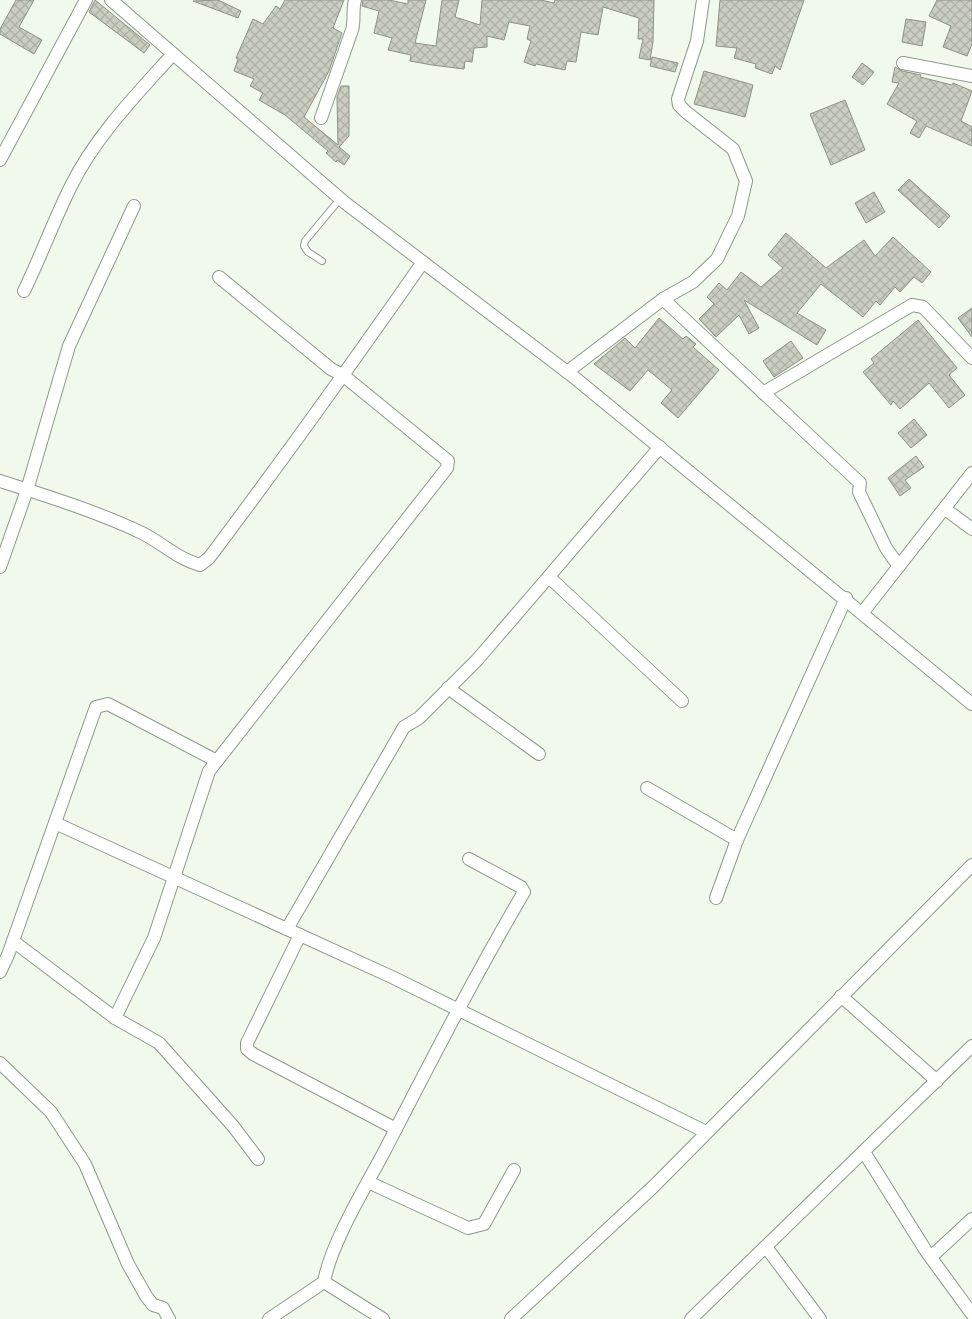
<svg xmlns="http://www.w3.org/2000/svg" width="972" height="1319" viewBox="0 0 972 1319" font-family="'Roboto Serif',serif">
  <style>
    .building { fill: url(#building-cross-hatch); stroke: #8e9184 }
    .lines { fill: none; stroke-linecap: round; stroke-linejoin: round }
    .lane-casing { stroke: #8f978b; stroke-width: 8 }
    .street-casing { stroke: #8f978b; stroke-width: 14 }
    .lane { stroke: #fff; stroke-width: 6 }
    .street { stroke: #fff; stroke-width: 12 }
  </style>
  <defs>
    <pattern id="building-cross-hatch" width="8" height="8" patternUnits="userSpaceOnUse" patternTransform="scale(1.25)"><rect width="8" height="8" fill="#cacdc0"/><path d="M0 0l8 8M0 8l8-8" fill="none" stroke="#adb0a5"/></pattern>
  </defs>
  <rect width="100%" height="100%" fill="#f1f9ed"/>
  <!-- building -->
  <g class="building">
    <polygon points="16,0 34,0 19,27 42,40 34,54 0,34 0,29"/>
    <polygon points="95,0 150,45 144,53 89,12"/>
    <polygon points="218,0 241,11 238,18 193,1"/>
    <polygon points="285,0 344,0 333,28 342,33 329,71 304,117 338,145 337,97 341,86 349,86 349,136 339,147 350,156 344,165 337,160 336,162 326,153 328,151 285,115 259,100 263,93 250,86 254,79 234,71 238,59 236,58 253,19 263,24 276,6 280,9"/>
    <polygon points="363,0 389,0 408,4 408,0 426,0 415,43 436,46 442,0 459,0 455,17 480,25 482,0 541,0 554,3 555,0 654,0 653,42 650,60 639,58 643,39 638,39 639,18 603,7 598,35 581,32 576,62 567,61 565,70 536,64 535,66 524,62 531,41 527,39 530,26 509,22 504,40 487,36 487,47 474,48 472,62 465,61 464,69 432,65 410,61 411,55 388,50 392,38 374,33 379,11 362,6"/>
    <polygon points="720,0 804,0 780,70 775,66 772,74 755,68 756,64 734,58 737,48 716,46"/>
    <polygon points="937,0 972,0 972,44 967,56 943,47 951,26 929,16"/>
    <polygon points="906,19 926,22 922,46 902,42"/>
    <polygon points="652,57 678,63 675,72 650,66"/>
    <polygon points="862,63 874,72 863,85 852,77"/>
    <polygon points="895,67 902,71 921,75 920,77 952,85 953,83 972,91 961,121 972,127 972,146 926,126 919,138 910,133 917,121 887,104 899,83 892,82"/>
    <polygon points="704,71 753,85 745,117 694,104"/>
    <polygon points="845,100 865,150 831,165 810,114"/>
    <polygon points="909,179 950,216 939,228 898,190"/>
    <polygon points="874,192 885,212 866,223 855,203"/>
    <polygon points="786,233 826,268 864,240 875,256 893,237 931,272 922,283 914,277 900,292 895,287 880,305 876,301 863,317 821,284 797,313 826,330 817,345 744,300 759,328 749,334 739,315 716,337 699,319 714,304 707,297 719,283 727,290 741,272 761,287 783,268 768,255"/>
    <polygon points="972,308 972,337 958,318"/>
    <polygon points="659,318 683,339 686,336 696,344 693,347 719,370 678,418 661,403 672,390 648,370 630,391 594,364 625,338 635,348"/>
    <polygon points="918,320 957,368 949,375 965,395 949,408 929,383 900,409 893,401 891,405 863,372 874,363 871,359"/>
    <polygon points="791,341 803,358 774,377 763,361"/>
    <polygon points="914,419 927,435 911,448 898,433"/>
    <polygon points="916,456 924,467 905,480 911,488 900,496 888,478"/>
  </g>
  <g class="lines">
    <!-- lane casing -->
    <g class="lane-casing">
      <polyline id="lane" points="322,261 308,252 304,246 305,241 340,199"/>
    </g>
    <!-- street casing -->
    <g class="street-casing">
      <g id="street">
        <polyline points="111,0 344,202 575,378 972,704"/>
        <polyline points="903,63 972,76"/>
        <path d="M321,118L352,30C355,20 352,11 355,0"/>
        <polyline points="0,160 86,0"/>
        <path d="M24,291C41,256 54,220 71,186C95,137 136,95 173,54"/>
        <polyline points="663,299 860,483 859,492 886,548 898,565"/>
        <polyline points="567,372 663,299 693,282 717,259 738,216 746,181 733,149 686,112 679,105 678,99 697,41 703,0"/>
        <polyline points="763,393 912,305 923,307 972,358"/>
        <path d="M0,481C47,496 98,512 142,533C162,543 178,559 200,565L209,558C282,461 353,362 423,262"/>
        <polyline points="945,509 972,529"/>
        <polyline points="0,567 27,490 69,346 134,206"/>
        <polyline points="549,577 682,701"/>
        <polyline points="863,612 972,473"/>
        <polyline points="448,688 539,754"/>
        <polyline points="647,788 737,840"/>
        <polyline points="55,823 394,978 706,1132"/>
        <polyline points="716,898 737,840 846,598"/>
        <polyline points="287,929 404,727 419,718 477,660 660,447"/>
        <polyline points="300,935 247,1043 247,1049 253,1054 396,1129"/>
        <polyline points="13,941 115,1018 159,1043 233,1126 258,1159"/>
        <polyline points="0,972 8,955 96,707 108,704 217,761"/>
        <polyline points="841,996 937,1081"/>
        <polyline points="115,1018 154,938 209,771 447,468 448,461 344,376 331,369 219,277"/>
        <polyline points="0,1063 51,1112 85,1164 128,1264 146,1296 153,1305 163,1308 169,1319"/>
        <polyline points="864,1152 926,1251 972,1314"/>
        <polyline points="368,1182 468,1228 484,1224 514,1170"/>
        <polyline points="766,1247 820,1319"/>
        <polyline points="931,1257 972,1219"/>
        <polyline points="324,1282 383,1319"/>
        <path d="M269,1319L324,1282C331,1243 365,1188 384,1152C429,1065 474,977 524,892L521,887L469,859"/>
        <polyline points="511,1319 653,1187 972,865"/>
        <polyline points="691,1319 972,1046"/>
      </g>
    </g>
    <!-- lane -->
    <use href="#lane" class="lane"/>
    <!-- street -->
    <use href="#street" class="street"/>
  </g>
</svg>
